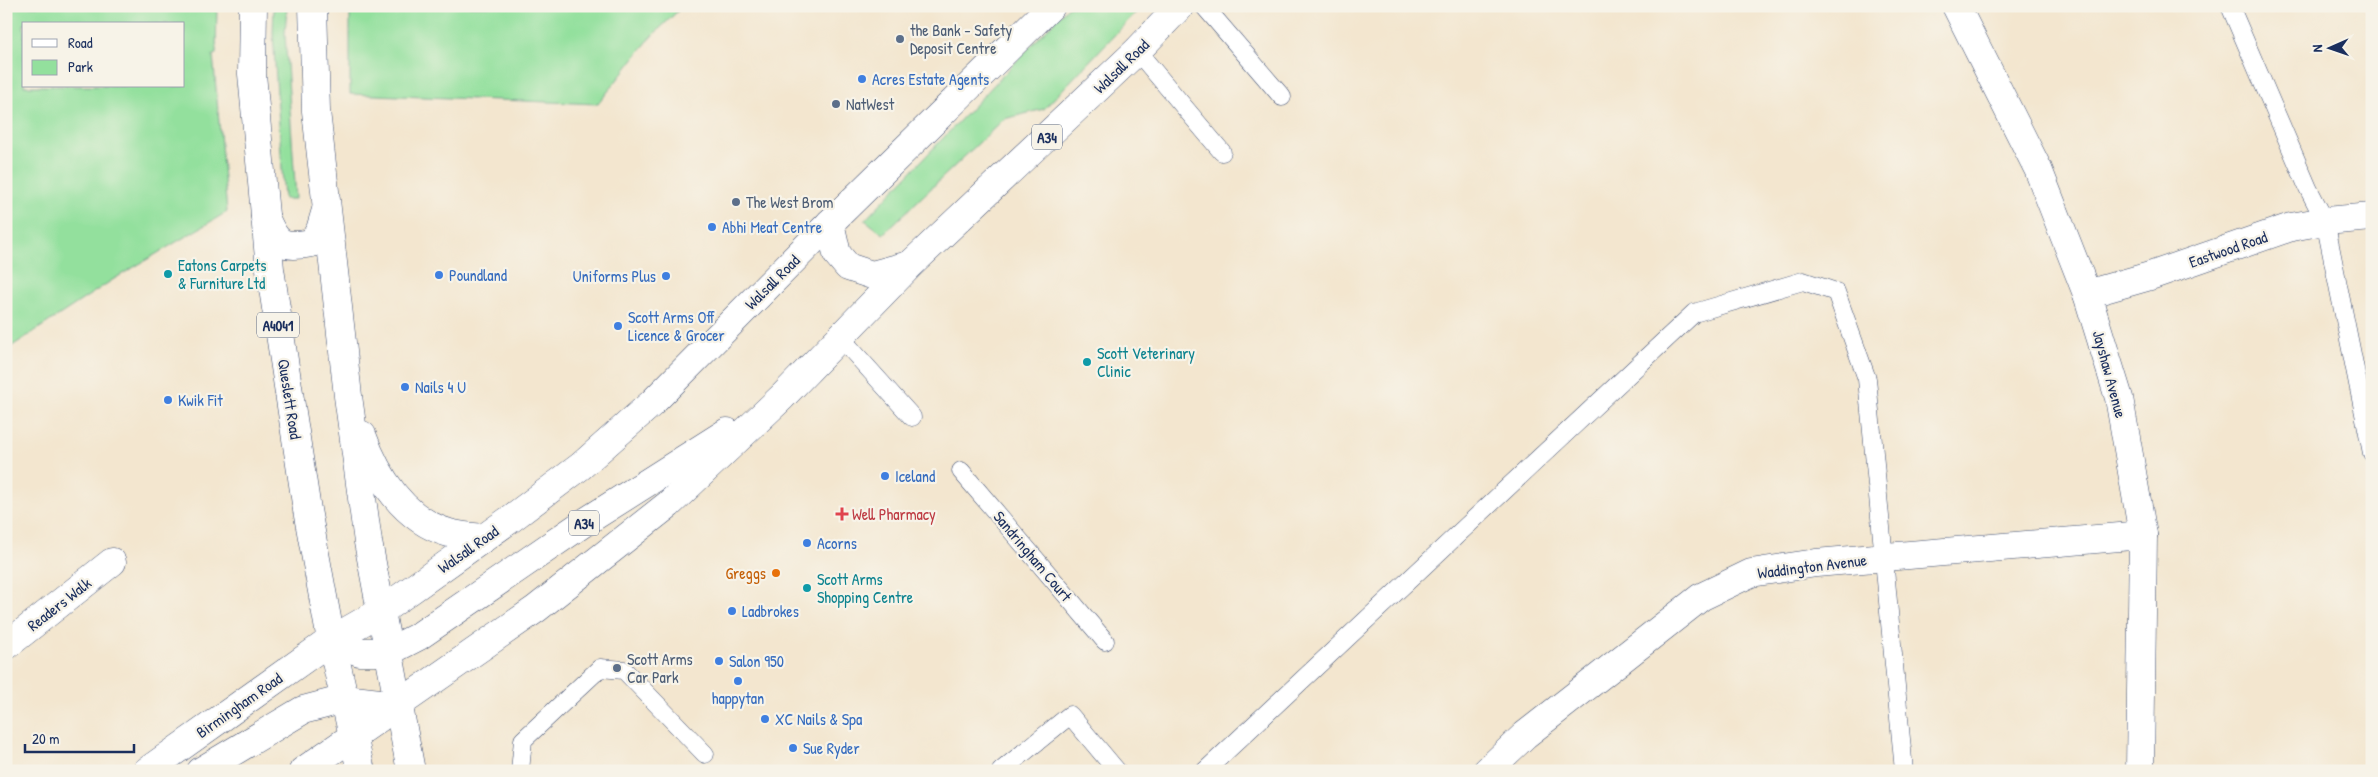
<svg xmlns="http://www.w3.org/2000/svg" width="2378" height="777" viewBox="0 0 2378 777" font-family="'Patrick Hand',sans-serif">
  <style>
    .green { fill: #93e09d; stroke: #57887e; fill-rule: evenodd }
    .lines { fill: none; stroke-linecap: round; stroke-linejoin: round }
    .lane-casing { stroke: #3b4a6f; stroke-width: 19 }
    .street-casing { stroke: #3b4a6f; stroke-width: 29 }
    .highway-casing { stroke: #3b4a6f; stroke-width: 29 }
    .lane { stroke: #fff; stroke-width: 18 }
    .street { stroke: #fff; stroke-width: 28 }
    .highway { stroke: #fff; stroke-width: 28 }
    .service-dot { fill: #5c6f8a; stroke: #f7f3e8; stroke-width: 2 }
    .shop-dot { fill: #3f7fe0; stroke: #f7f3e8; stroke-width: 2 }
    .culture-dot { fill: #0f9aa8; stroke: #f7f3e8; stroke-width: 2 }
    .health-dot { fill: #e0444e; stroke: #f7f3e8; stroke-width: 2 }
    .food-dot { fill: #e8710a; stroke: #f7f3e8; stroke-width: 2 }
    .labels { text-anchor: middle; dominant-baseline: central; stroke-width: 4.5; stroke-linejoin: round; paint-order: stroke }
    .shield { fill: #f7f3e8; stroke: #5d6a87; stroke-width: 1 }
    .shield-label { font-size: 15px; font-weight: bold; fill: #1b2f5e }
    .service-label { font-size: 16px; fill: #4e5e75; stroke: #f7f3e8; text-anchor: start }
    .street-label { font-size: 16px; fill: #1b2f5e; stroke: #f7f3e8 }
    .shop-label { font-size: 16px; fill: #366cbe; stroke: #f7f3e8; text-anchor: start }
    .culture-label { font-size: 16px; fill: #0d838f; stroke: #f7f3e8; text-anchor: start }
    .health-label { font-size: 16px; fill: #be3a42; stroke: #f7f3e8; text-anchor: start }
    .food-label { font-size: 16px; fill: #c56008; stroke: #f7f3e8; text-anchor: end }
  </style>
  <rect width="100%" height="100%" fill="#f7f3e8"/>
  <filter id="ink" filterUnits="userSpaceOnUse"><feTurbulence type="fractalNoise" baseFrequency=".02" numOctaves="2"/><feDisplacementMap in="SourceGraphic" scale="10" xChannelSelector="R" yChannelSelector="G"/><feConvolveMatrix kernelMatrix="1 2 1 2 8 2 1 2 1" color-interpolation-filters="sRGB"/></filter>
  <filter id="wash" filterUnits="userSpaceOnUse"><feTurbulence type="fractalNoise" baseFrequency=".0096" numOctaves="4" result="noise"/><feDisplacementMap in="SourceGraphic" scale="20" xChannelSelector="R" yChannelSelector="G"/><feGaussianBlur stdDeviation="1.12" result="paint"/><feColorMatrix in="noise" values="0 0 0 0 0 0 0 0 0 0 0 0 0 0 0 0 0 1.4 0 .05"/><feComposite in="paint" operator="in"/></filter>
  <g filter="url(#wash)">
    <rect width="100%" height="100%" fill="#f3e6cf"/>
    <!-- green -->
    <g class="green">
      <path d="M6,6H217L216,54L213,55L227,212L114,279L6,350ZM24,24H184V86H24Z"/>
      <polygon points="274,6 287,6 285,34 296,199 284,199 273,34"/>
      <polygon points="350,6 683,6 651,37 598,104 350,94"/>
      <polygon points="1069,6 1142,6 1044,109 1004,119 883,234 865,220"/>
    </g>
  </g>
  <g filter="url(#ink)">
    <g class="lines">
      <!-- lane casing -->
      <g class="lane-casing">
        <g id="lane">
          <polyline points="1204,6 1282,97"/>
          <polyline points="2230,6 2308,188 2325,221 2372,453"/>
          <polyline points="1137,51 1222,152"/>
          <polyline points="841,338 912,417"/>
          <polyline points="961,471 1105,641"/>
          <polyline points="520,771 523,740 600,668 624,670 705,754"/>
          <polyline points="1001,771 1070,715 1117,771"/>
          <polyline points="1205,771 1694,313 1803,281 1836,292 1867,379 1904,771"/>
        </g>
      </g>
      <!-- street casing -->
      <g class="street-casing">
        <g id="street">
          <polyline points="1956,6 2038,169 2087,294 2119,398 2143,535 2140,771"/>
          <polyline points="2087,294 2150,276 2291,227 2325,221 2372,217"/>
          <polyline points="6,646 112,562"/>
          <polyline points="1487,771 1525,735 1701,597 1751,573 1816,563 2143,535"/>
        </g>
      </g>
      <!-- highway casing -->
      <g class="highway-casing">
        <g id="highway">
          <polyline points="253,6 252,74 270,269 307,510 331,640 361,771"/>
          <polyline points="313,6 316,111 348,396 368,542 411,771"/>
          <path d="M265,217C277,245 282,248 312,243L320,230L326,210"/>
          <polyline points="830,223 837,254 848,267 872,275 909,265"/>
          <path d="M362,435C377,477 404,520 449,533C460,536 472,537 484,538"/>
          <polyline points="331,640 359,652 388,652 419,636 582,524 727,432"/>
          <polyline points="147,771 331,640 380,612 512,518 581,466 652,403 830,223 1051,6"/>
          <polyline points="201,771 303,710 345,699 397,705"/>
          <polyline points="303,771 536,609 669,504 782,397 911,264 1137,51 1180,6"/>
        </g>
      </g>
      <!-- lane -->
      <use href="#lane" class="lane"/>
      <!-- street -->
      <use href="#street" class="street"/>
      <!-- highway -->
      <use href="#highway" class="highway"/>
    </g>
  </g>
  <!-- markers -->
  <g class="service-dot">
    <circle cx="900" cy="39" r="5"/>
    <circle cx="836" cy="104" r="5"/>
    <circle cx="736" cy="202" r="5"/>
    <circle cx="617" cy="668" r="5"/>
  </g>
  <g class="shop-dot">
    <circle cx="862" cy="79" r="5"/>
    <circle cx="712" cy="227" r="5"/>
    <circle cx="439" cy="275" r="5"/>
    <circle cx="666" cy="276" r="5"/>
    <circle cx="618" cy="326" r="5"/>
    <circle cx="405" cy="387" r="5"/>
    <circle cx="168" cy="400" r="5"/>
    <circle cx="885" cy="476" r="5"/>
    <circle cx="807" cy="543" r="5"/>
    <circle cx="732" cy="611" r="5"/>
    <circle cx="719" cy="661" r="5"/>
    <circle cx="738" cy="681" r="5"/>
    <circle cx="765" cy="719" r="5"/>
    <circle cx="793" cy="748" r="5"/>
  </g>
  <g class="culture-dot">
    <circle cx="168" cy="274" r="5"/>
    <circle cx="1087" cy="362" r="5"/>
    <circle cx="807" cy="588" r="5"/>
  </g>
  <path class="health-dot" d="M839.5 506.5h5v5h5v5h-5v5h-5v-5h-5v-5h5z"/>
  <circle class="food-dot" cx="776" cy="573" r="5"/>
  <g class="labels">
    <!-- shield labels -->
    <g class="shield">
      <rect x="1032" y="124.5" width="30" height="25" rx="4"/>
      <rect x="257" y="312.5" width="42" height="25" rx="4"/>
      <rect x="569" y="510.5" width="30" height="25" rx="4"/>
    </g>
    <g class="shield-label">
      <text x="1047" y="137">A34</text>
      <text x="278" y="325">A4041</text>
      <text x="584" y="523">A34</text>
    </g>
    <!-- service labels -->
    <g class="service-label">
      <text x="910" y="30">the Bank - Safety<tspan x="910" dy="18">Deposit Centre</tspan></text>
      <text x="846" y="104">NatWest</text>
      <text x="746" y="202">The West Brom</text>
      <text x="627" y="659">Scott Arms<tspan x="627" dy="18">Car Park</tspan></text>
    </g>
    <!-- street labels -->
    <g class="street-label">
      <text transform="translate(1121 66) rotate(-44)">Walsall Road</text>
      <text transform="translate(2228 249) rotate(-19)">Eastwood Road</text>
      <text transform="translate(772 282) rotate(-45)">Walsall Road</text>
      <text transform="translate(2110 374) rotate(75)">Jayshaw Avenue</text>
      <text transform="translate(290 399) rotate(81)">Queslett Road</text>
      <text transform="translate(468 549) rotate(-35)">Walsall Road</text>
      <text transform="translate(1033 556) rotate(50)">Sandringham Court</text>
      <text transform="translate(1812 566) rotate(-7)">Waddington Avenue</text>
      <text transform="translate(59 604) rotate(-38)">Readers Walk</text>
      <text transform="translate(239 705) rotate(-35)">Birmingham Road</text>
    </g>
    <!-- shop labels -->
    <g class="shop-label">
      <text x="872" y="79">Acres Estate Agents</text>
      <text x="722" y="227">Abhi Meat Centre</text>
      <text x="449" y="275">Poundland</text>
      <text x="656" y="276" text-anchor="end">Uniforms Plus</text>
      <text x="628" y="317">Scott Arms Off<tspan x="628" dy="18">Licence &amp; Grocer</tspan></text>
      <text x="415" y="387">Nails 4 U</text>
      <text x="178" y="400">Kwik Fit</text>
      <text x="895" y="476">Iceland</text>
      <text x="817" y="543">Acorns</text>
      <text x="742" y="611">Ladbrokes</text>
      <text x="729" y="661">Salon 950</text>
      <text x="738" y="698" text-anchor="middle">happytan</text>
      <text x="775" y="719">XC Nails &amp; Spa</text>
      <text x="803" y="748">Sue Ryder</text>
    </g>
    <!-- culture labels -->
    <g class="culture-label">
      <text x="178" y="265">Eatons Carpets<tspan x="178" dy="18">&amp; Furniture Ltd</tspan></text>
      <text x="1097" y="353">Scott Veterinary<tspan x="1097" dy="18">Clinic</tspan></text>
      <text x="817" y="579">Scott Arms<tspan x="817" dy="18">Shopping Centre</tspan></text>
    </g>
    <!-- health labels -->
    <g class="health-label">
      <text x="852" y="514">Well Pharmacy</text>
    </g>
    <!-- food labels -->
    <g class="food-label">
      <text x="766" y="573">Greggs</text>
    </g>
  </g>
  <!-- margin -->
  <rect width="2378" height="777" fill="none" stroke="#f7f3e8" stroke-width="25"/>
  <!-- legend -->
  <rect x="22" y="22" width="162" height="65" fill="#f7f3e8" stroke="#9fa5b1"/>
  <rect x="32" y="39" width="25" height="8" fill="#ffffff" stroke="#9fa5b1"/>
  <text x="68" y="48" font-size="15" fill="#1b2f5e">Road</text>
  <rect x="32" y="60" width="25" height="15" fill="#93e09d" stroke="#9fa5b1"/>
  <text x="68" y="72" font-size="15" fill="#1b2f5e">Park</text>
  <!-- north arrow -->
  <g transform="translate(2330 48) rotate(268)" stroke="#f7f3e8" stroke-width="4" paint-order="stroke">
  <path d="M0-4L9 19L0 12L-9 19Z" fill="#1b2f5e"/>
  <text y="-8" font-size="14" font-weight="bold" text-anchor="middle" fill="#1b2f5e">N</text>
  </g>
  <!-- scale -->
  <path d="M25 744v8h109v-8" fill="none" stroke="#1b2f5e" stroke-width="2.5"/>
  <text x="32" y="744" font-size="15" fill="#1b2f5e" stroke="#f7f3e8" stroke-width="4" paint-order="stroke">20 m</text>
</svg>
